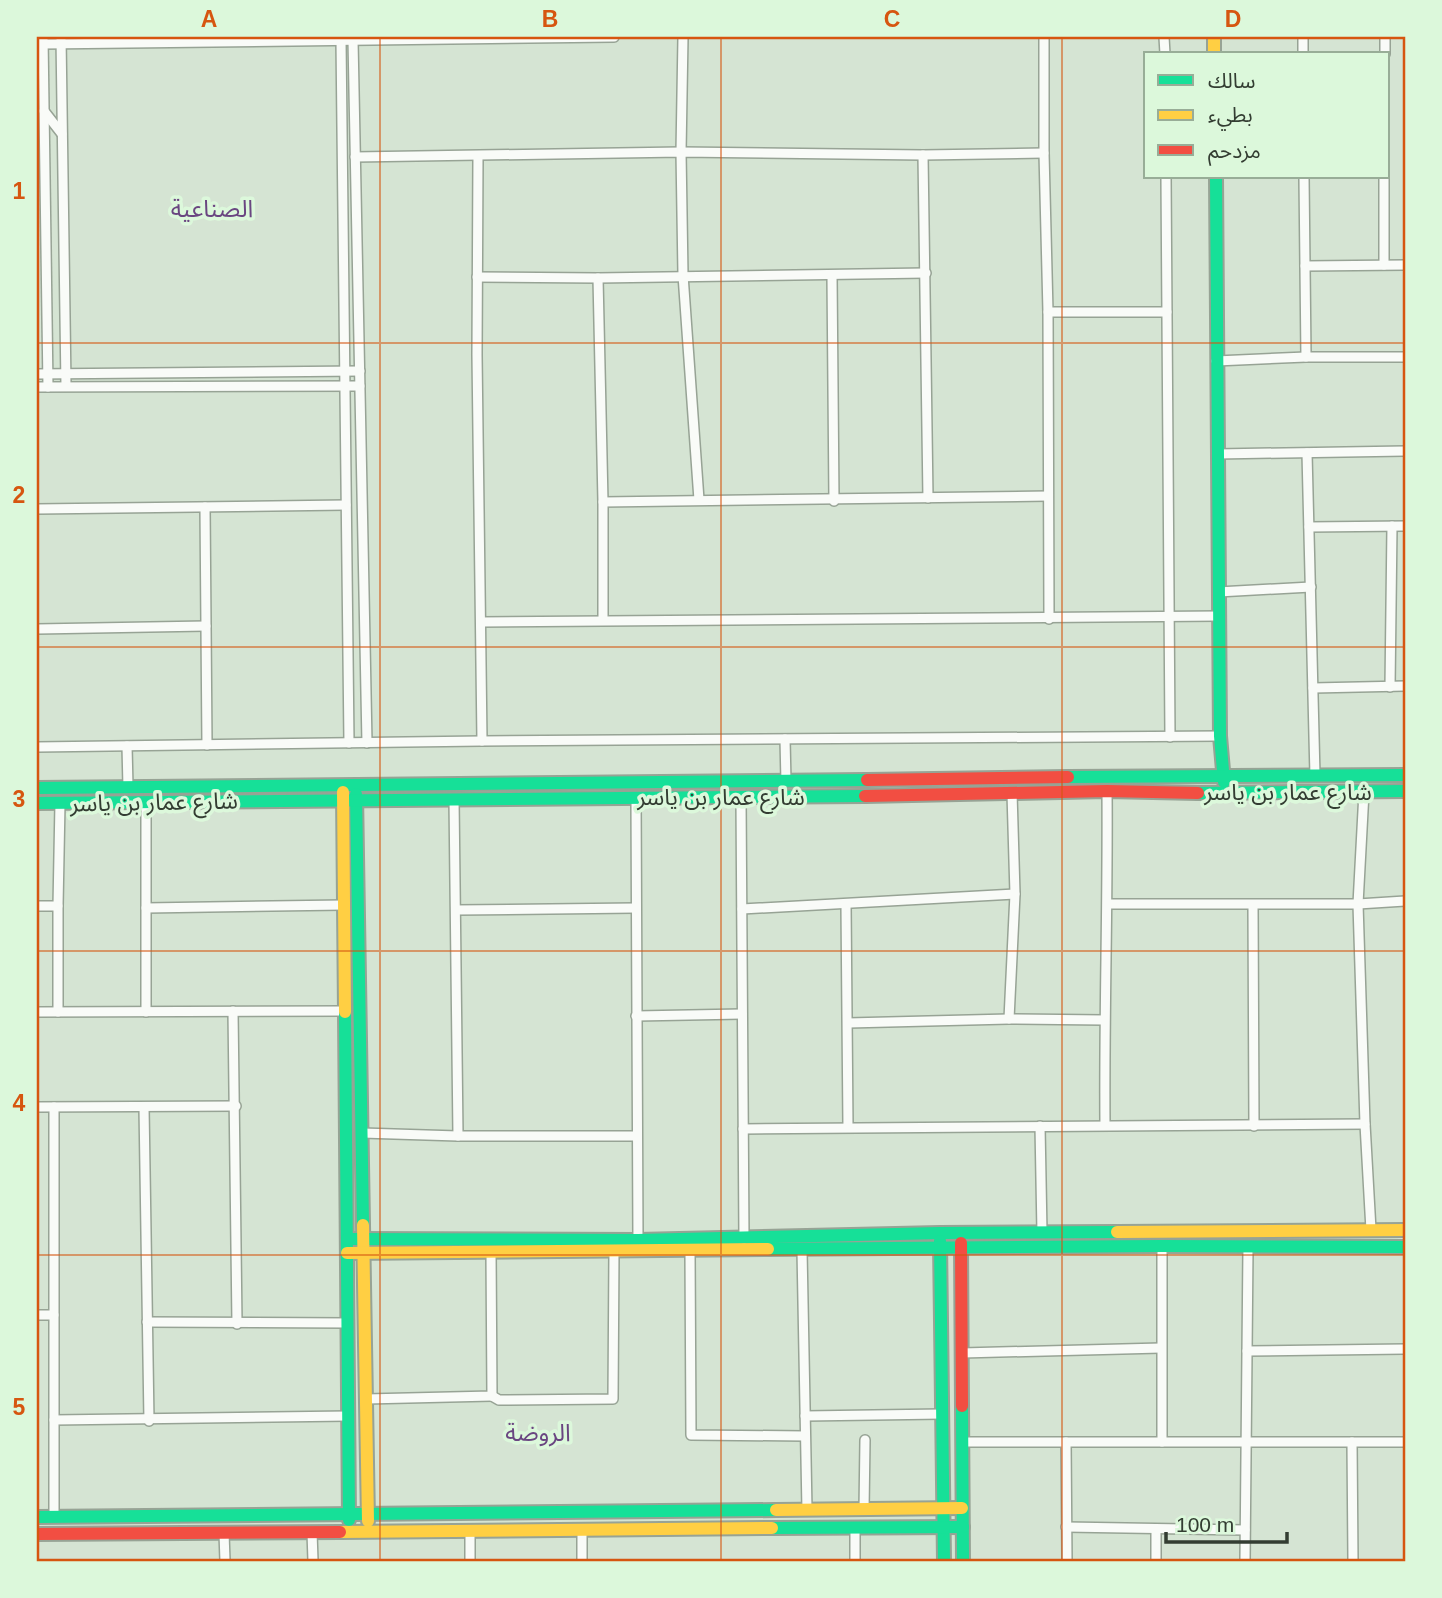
<svg xmlns="http://www.w3.org/2000/svg" width="1442" height="1598" viewBox="0 0 1442 1598" font-family="Arial,'Noto Sans Arabic',sans-serif">
  <style>
    .lines { fill: none; stroke-linecap: round; stroke-linejoin: round }
    .street-casing { stroke: #97a395; stroke-width: 12 }
    .fast-casing { stroke: #97a395; stroke-width: 16 }
    .slow-casing { stroke: #97a395; stroke-width: 16 }
    .jam-casing { stroke: #97a395; stroke-width: 16 }
    .street { stroke: #f9fbf8; stroke-width: 9 }
    .fast { stroke: #16e098; stroke-width: 12 }
    .slow { stroke: #ffcf43; stroke-width: 12 }
    .jam { stroke: #f24e42; stroke-width: 12 }
    .grid { fill: none; stroke: #d65610; stroke-width: 2; stroke-opacity: 0.55 }
    .labels { text-anchor: middle; dominant-baseline: central; stroke-width: 7; stroke-linejoin: round; paint-order: stroke }
    .street-label { font-size: 23px; fill: #333d32; stroke: #dcf8db }
    .neighbourhood-label { font-size: 24px; fill: #6a4681; stroke: #dcf8db }
    .neatline { fill: none; stroke: #d65610; stroke-width: 2.5 }
    .grid-label { font-size: 23px; text-anchor: middle; font-weight: bold; fill: #d65610 }
  </style>
  <rect width="100%" height="100%" fill="#d5e4d3"/>
  <g class="lines">
    <!-- street casing -->
    <g class="street-casing">
      <g id="street">
        <polyline points="43,37 48,387"/>
        <polyline points="61,37 66,386"/>
        <polyline points="683,37 681,152 683,275 699,500"/>
        <polyline points="1044,37 1044,153 1048,312 1049,619"/>
        <polyline points="1164,37 1165,54"/>
        <polyline points="1303,37 1303,54"/>
        <polyline points="1385,37 1385,54"/>
        <polyline points="341,40 349,743"/>
        <polyline points="353,40 367,743"/>
        <polyline points="43,44 614,37"/>
        <polyline points="44,111 62,134"/>
        <polyline points="923,155 928,498"/>
        <polyline points="478,156 477,355 482,741"/>
        <polyline points="355,157 681,152 923,155 1044,153"/>
        <polyline points="1166,177 1170,737"/>
        <polyline points="1304,177 1306,357"/>
        <polyline points="1384,265 1384,177"/>
        <polyline points="1305,266 1405,265"/>
        <polyline points="832,275 834,501"/>
        <polyline points="477,277 598,278 926,273"/>
        <polyline points="598,278 603,502 603,620"/>
        <polyline points="1048,312 1167,312"/>
        <polyline points="1216,361 1306,357 1405,357"/>
        <polyline points="37,374 360,371"/>
        <polyline points="37,387 360,386"/>
        <polyline points="1307,453 1315,776"/>
        <polyline points="1217,454 1405,451"/>
        <polyline points="603,502 1048,496"/>
        <polyline points="205,507 207,745"/>
        <polyline points="37,509 346,505"/>
        <polyline points="1309,527 1405,526"/>
        <polyline points="1218,592 1311,587"/>
        <polyline points="481,622 1219,616"/>
        <polyline points="37,629 206,626"/>
        <polyline points="1390,687 1392,526"/>
        <polyline points="1313,688 1405,686"/>
        <polyline points="785,739 786,782"/>
        <polyline points="127,746 128,787"/>
        <polyline points="37,747 482,741 1220,736"/>
        <polyline points="1364,792 1358,904 1365,1124 1371,1230"/>
        <polyline points="636,797 638,1240"/>
        <polyline points="454,799 458,1136"/>
        <polyline points="741,799 744,1239"/>
        <polyline points="1108,904 1358,904 1405,901"/>
        <polyline points="846,905 848,1127"/>
        <polyline points="1253,905 1254,1126"/>
        <polyline points="37,906 58,906 60,803"/>
        <polyline points="146,908 344,905"/>
        <polyline points="742,909 1015,894"/>
        <polyline points="456,910 635,908"/>
        <polyline points="233,1011 237,1324"/>
        <polyline points="37,1012 345,1011"/>
        <polyline points="58,1012 58,906"/>
        <polyline points="146,1012 146,803"/>
        <polyline points="636,1016 742,1014"/>
        <polyline points="1009,1019 1015,894 1012,793"/>
        <polyline points="848,1023 1009,1019 1104,1020"/>
        <polyline points="37,1107 236,1106"/>
        <polyline points="54,1107 54,1517"/>
        <polyline points="144,1107 149,1421"/>
        <path d="M1105,1125C1104,1014 1108,903 1107,791"/>
        <polyline points="1040,1126 1042,1233"/>
        <polyline points="743,1129 1365,1124"/>
        <polyline points="362,1133 458,1136 637,1136"/>
        <polyline points="1162,1246 1162,1442"/>
        <polyline points="802,1250 807,1510"/>
        <polyline points="690,1251 691,1435 805,1436"/>
        <polyline points="37,1315 54,1315"/>
        <polyline points="147,1322 348,1323"/>
        <polyline points="1247,1351 1405,1349"/>
        <polyline points="962,1353 1161,1348"/>
        <polyline points="492,1396 499,1400 613,1399 614,1251"/>
        <polyline points="366,1399 492,1396 491,1252"/>
        <polyline points="805,1416 942,1414"/>
        <polyline points="54,1420 348,1416"/>
        <polyline points="962,1442 1405,1442"/>
        <polyline points="1066,1442 1067,1561"/>
        <polyline points="1352,1442 1353,1561"/>
        <polyline points="864,1510 865,1440"/>
        <polyline points="1066,1527 1245,1530"/>
        <polyline points="855,1529 855,1561"/>
        <polyline points="582,1530 582,1561"/>
        <polyline points="470,1531 470,1561"/>
        <polyline points="312,1532 313,1561"/>
        <polyline points="224,1533 225,1561"/>
        <polyline points="1156,1561 1156,1529"/>
        <polyline points="1245,1561 1248,1248"/>
      </g>
    </g>
    <!-- fast casing -->
    <g class="fast-casing">
      <g id="fast">
        <polyline points="1216,177 1220,736 1224,782"/>
        <polyline points="1068,777 1405,775"/>
        <polyline points="37,788 867,780"/>
        <polyline points="1198,793 1405,791"/>
        <polyline points="356,794 363,1225"/>
        <polyline points="37,803 865,796"/>
        <polyline points="345,1012 349,1520"/>
        <polyline points="347,1239 638,1240 940,1233 1117,1232"/>
        <polyline points="940,1241 944,1561"/>
        <polyline points="768,1249 1162,1246 1405,1247"/>
        <polyline points="962,1406 963,1561"/>
        <polyline points="37,1517 776,1510"/>
        <polyline points="772,1528 963,1527"/>
      </g>
    </g>
    <!-- slow casing -->
    <g class="slow-casing">
      <g id="slow">
        <polyline points="1214,37 1214,54"/>
        <polyline points="343,792 345,1012"/>
        <polyline points="363,1225 368,1521"/>
        <polyline points="1117,1232 1405,1230"/>
        <polyline points="347,1253 768,1249"/>
        <polyline points="776,1510 962,1508"/>
        <polyline points="340,1532 772,1528"/>
      </g>
    </g>
    <!-- jam casing -->
    <g class="jam-casing">
      <g id="jam">
        <polyline points="867,780 1068,777"/>
        <polyline points="865,796 1107,791 1198,793"/>
        <polyline points="961,1243 962,1406"/>
        <polyline points="37,1534 340,1532"/>
      </g>
    </g>
    <!-- street -->
    <use href="#street" class="street"/>
    <!-- fast -->
    <use href="#fast" class="fast"/>
    <!-- slow -->
    <use href="#slow" class="slow"/>
    <!-- jam -->
    <use href="#jam" class="jam"/>
  </g>
  <!-- grid -->
  <path class="grid" d="M380,37V1561M721,37V1561M1062,37V1561M37,343H1405M37,647H1405M37,951H1405M37,1255H1405"/>
  <g class="labels">
    <!-- street labels -->
    <g class="street-label">
      <text x="1288" y="792">شارع عمار بن ياسر</text>
      <text x="721" y="797">شارع عمار بن ياسر</text>
      <text transform="translate(154 802) rotate(-1)">شارع عمار بن ياسر</text>
    </g>
    <!-- neighbourhood labels -->
    <g class="neighbourhood-label">
      <text x="212" y="208">الصناعية</text>
      <text x="538" y="1432">الروضة</text>
    </g>
  </g>
  <!-- border -->
  <rect width="1442" height="1598" fill="none" stroke="#dcf8db" stroke-width="77"/>
  <!-- legend -->
  <rect x="1144" y="52" width="245" height="126" fill="#dcf8db" stroke="#98ad97" stroke-width="2"/>
  <rect x="1158" y="75" width="35" height="10" fill="#16e098" stroke="#98ad97" stroke-width="2"/>
  <text x="1208" y="88" font-size="21" fill="#333d32">سالك</text>
  <rect x="1158" y="110" width="35" height="10" fill="#ffcf43" stroke="#98ad97" stroke-width="2"/>
  <text x="1208" y="122" font-size="21" fill="#333d32">بطيء</text>
  <rect x="1158" y="145" width="35" height="10" fill="#f24e42" stroke="#98ad97" stroke-width="2"/>
  <text x="1208" y="158" font-size="21" fill="#333d32">مزدحم</text>
  <!-- scale -->
  <path d="M1166 1532v10h121v-10" fill="none" stroke="#333d32" stroke-width="3.5"/>
  <text x="1176" y="1532" font-size="21" fill="#333d32" stroke="#dcf8db" stroke-width="5" paint-order="stroke">100 m</text>
  <rect x="38" y="38" width="1366" height="1522" class="neatline"/>
  <g class="grid-label">
    <text x="209" y="27">A</text>
    <text x="550" y="27">B</text>
    <text x="892" y="27">C</text>
    <text x="1233" y="27">D</text>
    <text x="19" y="199">1</text>
    <text x="19" y="503">2</text>
    <text x="19" y="807">3</text>
    <text x="19" y="1111">4</text>
    <text x="19" y="1415">5</text>
  </g>
</svg>
